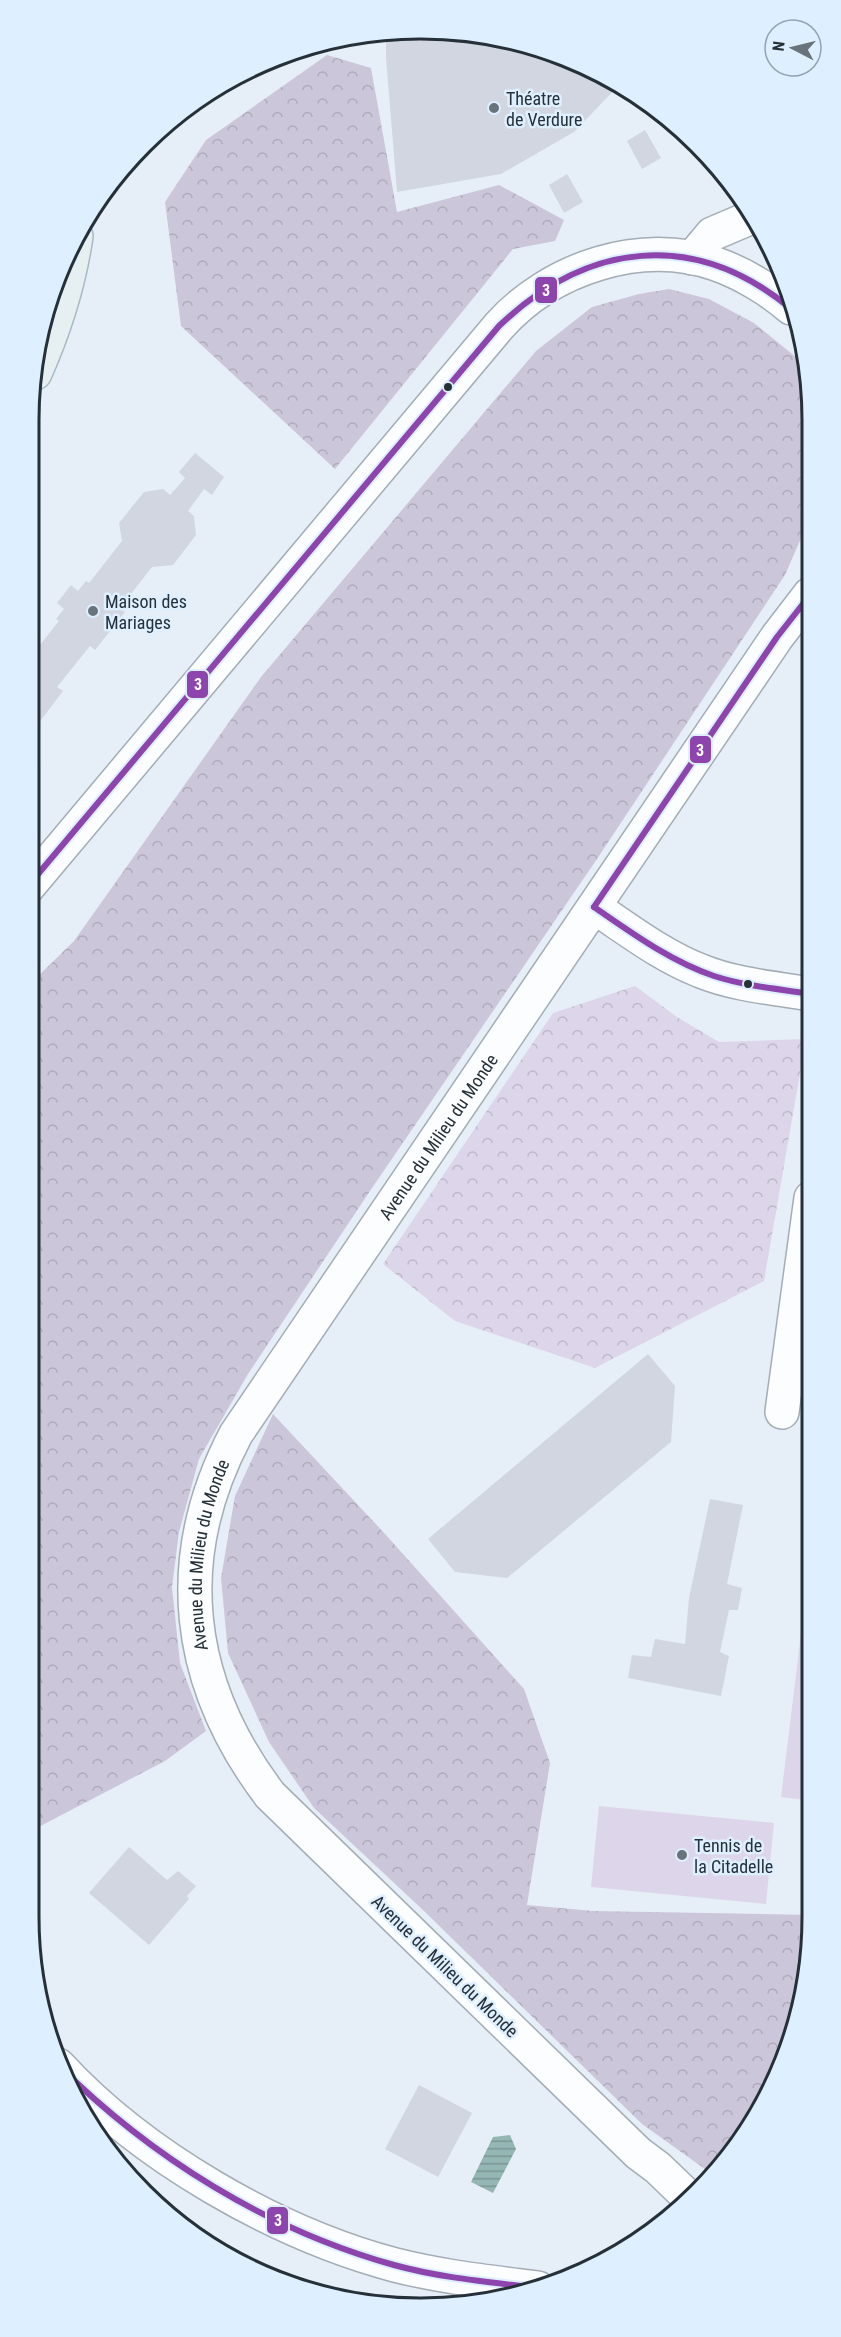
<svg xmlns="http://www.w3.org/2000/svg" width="841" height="2337" viewBox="0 0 841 2337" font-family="'Roboto Condensed',sans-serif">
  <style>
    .green { fill: #ddd6eb }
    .forest { fill: url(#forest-crowns) }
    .park { fill: url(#park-crowns) }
    .water { fill: url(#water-rules) }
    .building { fill: #d2d6e0 }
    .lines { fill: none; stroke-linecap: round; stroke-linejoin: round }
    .minor-casing { stroke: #a4adb5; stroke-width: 36 }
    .major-casing { stroke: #a7bac2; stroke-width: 36 }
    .minor { stroke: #fbfdfe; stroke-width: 33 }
    .major { stroke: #e6f0f3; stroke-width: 33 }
    .bus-1-casing { stroke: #deefff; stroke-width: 10 }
    .bus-1 { stroke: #8e44ad; stroke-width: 6 }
    .poi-dot { fill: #69737c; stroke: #deefff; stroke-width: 2 }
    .bus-dot { fill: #253039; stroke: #deefff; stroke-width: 2 }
    .labels { text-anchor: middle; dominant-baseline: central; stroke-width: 5; stroke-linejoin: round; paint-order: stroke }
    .poi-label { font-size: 18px; fill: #253039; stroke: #deefff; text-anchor: start }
    .street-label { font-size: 18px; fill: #253039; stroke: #deefff }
    .rim { fill: none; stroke: #253039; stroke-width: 3 }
    .line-badge { stroke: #deefff; stroke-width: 2 }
    .badge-label { font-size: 16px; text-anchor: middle; font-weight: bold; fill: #fff }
  </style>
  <defs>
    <pattern id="forest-crowns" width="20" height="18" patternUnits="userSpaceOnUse" patternTransform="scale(1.5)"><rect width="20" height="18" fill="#ccc6da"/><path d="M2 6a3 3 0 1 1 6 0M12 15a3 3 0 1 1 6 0" fill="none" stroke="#afaabc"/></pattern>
    <pattern id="park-crowns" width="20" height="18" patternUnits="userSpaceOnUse" patternTransform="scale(1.5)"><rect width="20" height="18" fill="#ddd6eb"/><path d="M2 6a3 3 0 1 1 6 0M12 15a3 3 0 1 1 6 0" fill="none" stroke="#beb8ca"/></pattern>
    <pattern id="water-rules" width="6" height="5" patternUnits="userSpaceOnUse" patternTransform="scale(1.5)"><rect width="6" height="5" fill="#95b7b4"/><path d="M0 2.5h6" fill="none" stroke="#799593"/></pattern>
  </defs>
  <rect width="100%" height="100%" fill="#e6eff7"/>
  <!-- green -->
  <g class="green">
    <polygon points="812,1544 812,1801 781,1797"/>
    <polygon points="599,1806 774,1823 766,1904 591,1887"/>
  </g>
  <!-- forest -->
  <g class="forest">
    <polygon points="327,55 371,68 397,212 499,185 564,220 555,241 513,249 335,469 181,326 165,202 206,140"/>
    <polygon points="669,289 709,299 754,323 797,358 809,384 809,520 785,575 597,859 372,1188 248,1374 199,1459 179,1532 172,1587 180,1663 206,1731 165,1761 29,1832 29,985 74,941 261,677 536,351 592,307 639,294"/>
    <polygon points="273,1414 386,1535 524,1689 550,1763 527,1905 593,1911 812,1915 799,2018 746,2135 709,2172 642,2124 424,1911 314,1808 269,1742 228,1653 221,1578 235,1496"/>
  </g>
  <!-- park -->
  <polygon class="park" points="635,986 677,1017 719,1042 806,1039 764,1281 595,1368 455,1321 383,1264 553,1013"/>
  <!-- water -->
  <polygon class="water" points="510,2135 516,2149 493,2193 471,2182 493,2137"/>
  <!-- building -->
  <g class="building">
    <polygon points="446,29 522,42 620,84 574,132 501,174 397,192 386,58 386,31"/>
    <polygon points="645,130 661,158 642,169 627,141"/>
    <polygon points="567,174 583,202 564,213 549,185"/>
    <polygon points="195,453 224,477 212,495 204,489 188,511 194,516 196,535 173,565 152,567 120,608 125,612 95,650 90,646 57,687 63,691 38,724 36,722 28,730 28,660 59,621 56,619 64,609 57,603 71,585 78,591 86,581 89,583 122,541 119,523 144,492 163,489 170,495 185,478 179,472"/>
    <polygon points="648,1354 675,1386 671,1442 507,1578 455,1572 428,1539"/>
    <polygon points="710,1499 743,1505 727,1584 742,1588 738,1610 729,1610 720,1652 729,1656 721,1696 628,1678 632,1655 651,1657 655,1639 685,1644 689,1598"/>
    <polygon points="129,1847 167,1880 178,1871 196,1886 187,1896 189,1899 149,1945 89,1893"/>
    <polygon points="419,2085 472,2113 438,2177 385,2149"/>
  </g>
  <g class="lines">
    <!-- minor casing -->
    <g class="minor-casing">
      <g id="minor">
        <polyline points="692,258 712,234 752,217"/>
        <path d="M28,887L499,326C551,268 641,238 716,264C742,273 770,290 791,308"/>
        <path d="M594,907C629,930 662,956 701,971C735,985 775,988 810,994"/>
        <polyline points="782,1412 811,1198"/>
        <path d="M58,2065C142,2156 275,2233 395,2265C442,2277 490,2282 538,2288"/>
        <path id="s1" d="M686,2195L658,2168L638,2153L270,1795C185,1683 170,1559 236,1434L777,637L810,594"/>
      </g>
    </g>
    <!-- major casing -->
    <g class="major-casing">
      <path id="major" d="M35,373C55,328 69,284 76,236"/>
    </g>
    <!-- minor -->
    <use href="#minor" class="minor"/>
    <!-- major -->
    <use href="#major" class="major"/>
    <!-- bus-1 casing -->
    <g class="bus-1-casing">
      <g id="bus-1">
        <path d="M28,886L499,326C587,242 694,229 790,308"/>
        <polyline points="594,907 777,637 810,595"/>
        <path d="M594,907C632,933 670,961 714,976C745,986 778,989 810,994"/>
        <path d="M58,2065C152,2158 266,2229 394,2265C441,2278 490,2282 538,2288"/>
      </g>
    </g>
    <!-- bus-1 -->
    <use href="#bus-1" class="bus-1"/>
  </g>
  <!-- markers -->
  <g class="poi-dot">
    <circle cx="494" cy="108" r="6"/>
    <circle cx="93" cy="611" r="6"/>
    <circle cx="682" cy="1855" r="6"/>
  </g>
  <g class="bus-dot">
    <circle cx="448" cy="387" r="5"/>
    <circle cx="748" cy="984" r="5"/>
  </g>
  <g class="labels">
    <!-- poi labels -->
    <g class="poi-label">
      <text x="506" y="98">Théatre<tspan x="506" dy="21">de Verdure</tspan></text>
      <text x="105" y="601">Maison des<tspan x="105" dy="21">Mariages</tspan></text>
      <text x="694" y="1845">Tennis de<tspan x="694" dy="21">la Citadelle</tspan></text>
    </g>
    <!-- street labels -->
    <g class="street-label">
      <text stroke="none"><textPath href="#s1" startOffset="1322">Avenue du Milieu du Monde</textPath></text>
      <text stroke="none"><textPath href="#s1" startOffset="836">Avenue du Milieu du Monde</textPath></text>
      <text transform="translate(445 1966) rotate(44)">Avenue du Milieu du Monde</text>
    </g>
  </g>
  <!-- crop -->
  <path d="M0 0H841V2337H0ZM420 39H421A381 381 0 0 1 802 420V1917A381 381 0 0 1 421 2298H420A381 381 0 0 1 39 1917V420A381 381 0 0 1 420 39Z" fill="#deefff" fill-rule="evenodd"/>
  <path class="rim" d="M420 39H421A381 381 0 0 1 802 420V1917A381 381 0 0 1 421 2298H420A381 381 0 0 1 39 1917V420A381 381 0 0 1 420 39Z"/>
  <g class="line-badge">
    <rect x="534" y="276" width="24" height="28" rx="6" fill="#8e44ad"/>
    <rect x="186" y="670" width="23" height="29" rx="6" fill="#8e44ad"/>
    <rect x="689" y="735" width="23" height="29" rx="6" fill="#8e44ad"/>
    <rect x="266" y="2206" width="23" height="29" rx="6" fill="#8e44ad"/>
  </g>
  <g class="badge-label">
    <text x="546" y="296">3</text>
    <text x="198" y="690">3</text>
    <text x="700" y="756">3</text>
    <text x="278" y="2226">3</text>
  </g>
  <!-- north arrow -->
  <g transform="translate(793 48) rotate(277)"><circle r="28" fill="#deefff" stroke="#94a3b0" stroke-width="1.5"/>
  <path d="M0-4.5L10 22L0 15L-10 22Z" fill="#69737c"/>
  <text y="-9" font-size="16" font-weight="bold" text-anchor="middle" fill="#253039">N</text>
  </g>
</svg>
